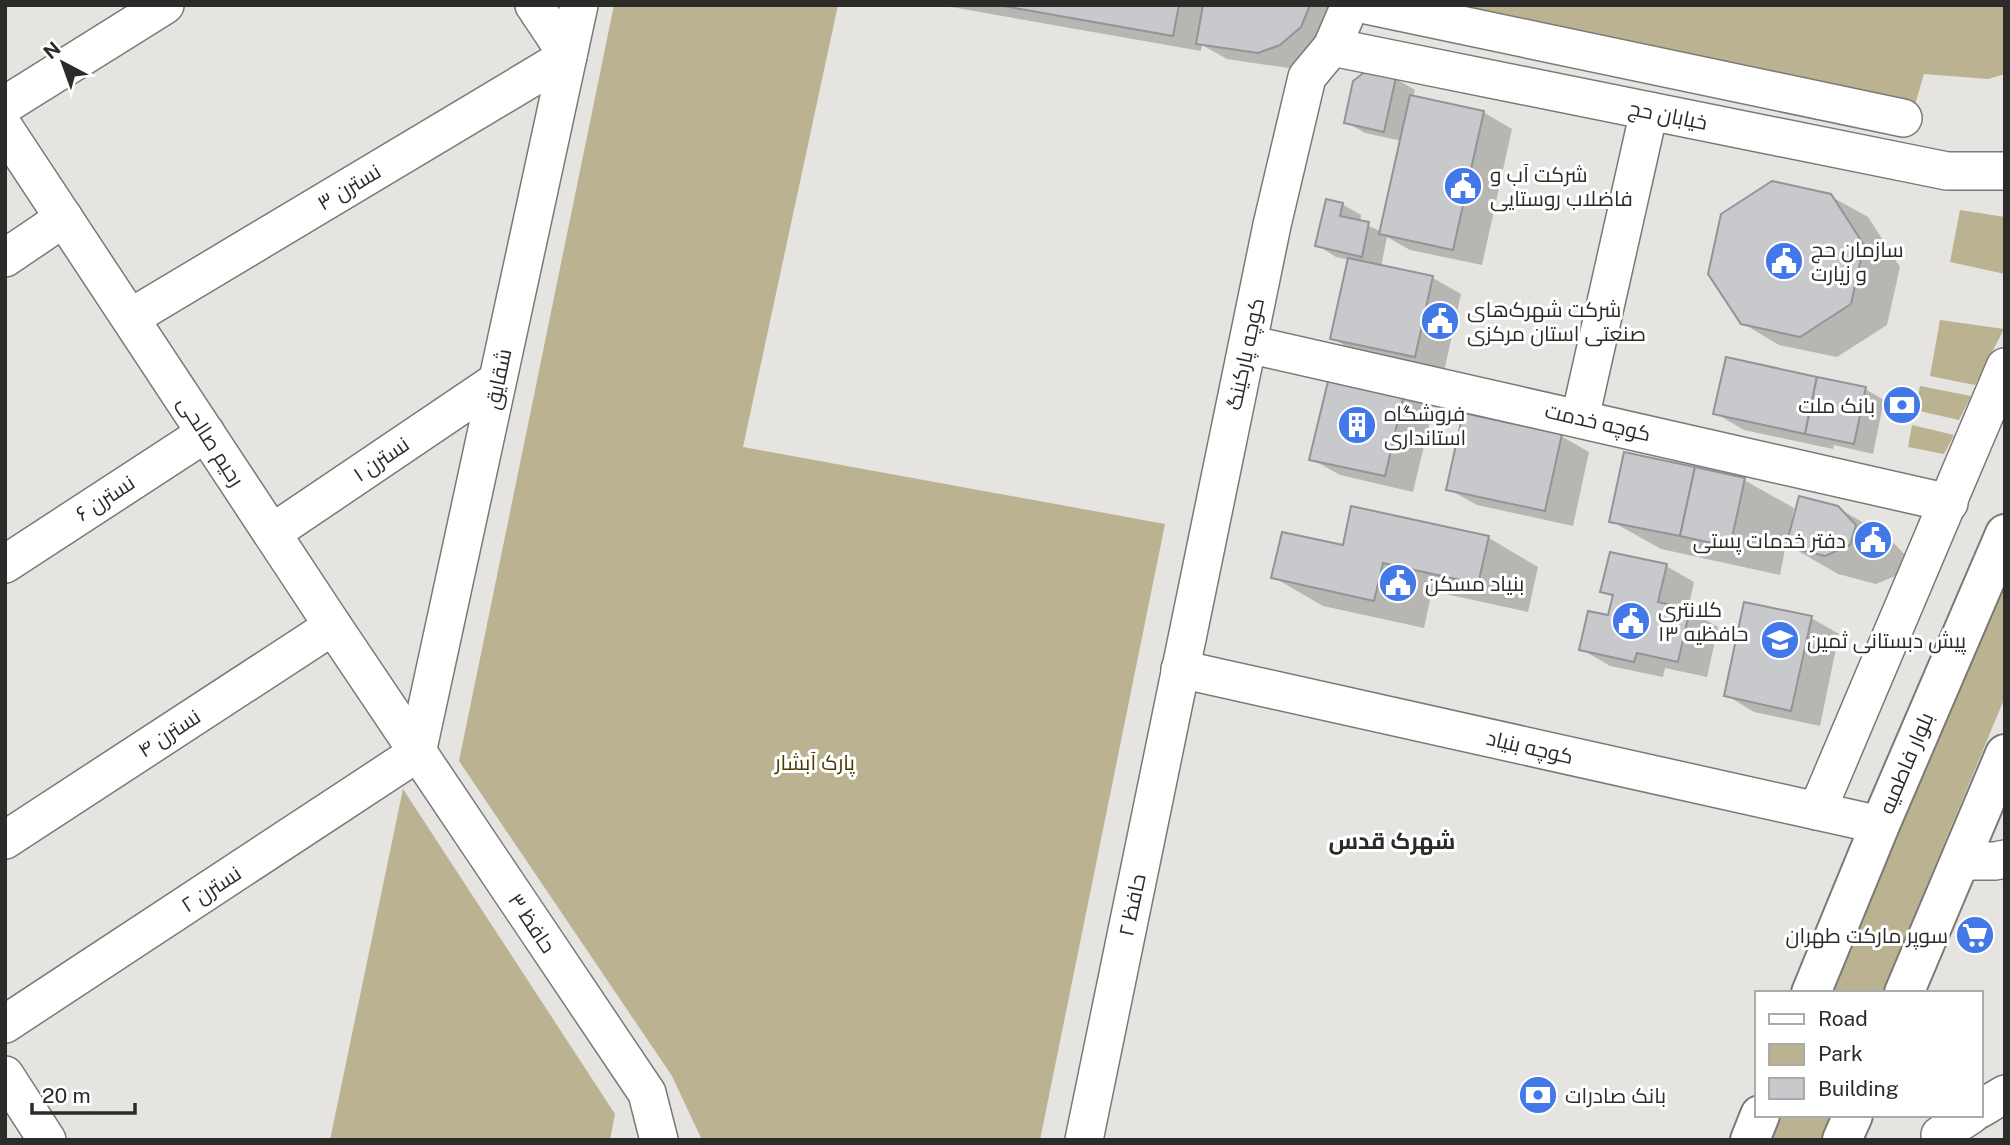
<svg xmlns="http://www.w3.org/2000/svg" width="2010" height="1145" viewBox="0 0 2010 1145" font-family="'Public Sans',Cairo,sans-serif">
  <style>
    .green { fill: #bab290 }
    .shadow { fill: #0003 }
    .building { fill: #c7c9cd; stroke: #929497; stroke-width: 2 }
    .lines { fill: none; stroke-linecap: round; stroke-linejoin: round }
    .minor-casing { stroke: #7a7975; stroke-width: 40 }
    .major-casing { stroke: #7a7975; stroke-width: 42 }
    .minor { stroke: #fff; stroke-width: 37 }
    .major { stroke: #fff; stroke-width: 38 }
    .labels { text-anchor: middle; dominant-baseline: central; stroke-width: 6; stroke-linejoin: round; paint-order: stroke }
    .street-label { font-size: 21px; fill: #2b2b29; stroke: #fff }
    .poi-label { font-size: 21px; fill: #2b2b29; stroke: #fff; text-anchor: start }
    .park-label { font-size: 21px; fill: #483b00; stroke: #fff }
    .neighbourhood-label { font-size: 23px; font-weight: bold; fill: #2b2b29; stroke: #fff }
  </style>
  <rect width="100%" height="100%" fill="#e5e4e0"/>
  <!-- green -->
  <g class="green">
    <polygon points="614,5 838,5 743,447 1165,524 1040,1140 702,1140 672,1076 459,761"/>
    <polygon points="1452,5 2005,5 2005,74 1988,79 1924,74 1914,108"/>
    <polygon points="1960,210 2005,217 2005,274 1950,262"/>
    <polygon points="1940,320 2004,329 1975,385 1930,376"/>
    <polygon points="1920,386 1971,396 1959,420 1915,410"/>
    <polygon points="1912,425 1954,435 1944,454 1908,447"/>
    <polygon points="2005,582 2005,697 1882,993 1830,993"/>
    <polygon points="403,789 615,1114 610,1140 330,1140"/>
    <polygon points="1778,1115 1831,1115 1821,1140 1767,1140"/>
  </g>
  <!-- shadow -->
  <g class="shadow">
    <polygon points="940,5 1343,5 1309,61 1288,68 1227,59 1202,45 1201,51"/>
    <polygon points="1367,72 1396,79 1415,90 1413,97 1483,112 1512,129 1482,265 1410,250 1387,237 1381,267 1433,278 1461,294 1444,372 1361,355 1332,338 1350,260 1336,257 1317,245 1342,204 1361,215 1360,222 1382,232 1402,141 1365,133 1346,122"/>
    <polygon points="1830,196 1868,217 1900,267 1887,325 1837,357 1779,345 1742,323"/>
    <polygon points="1865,389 1884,400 1873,454 1834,445 1833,449 1744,430 1715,413"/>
    <polygon points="1404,391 1433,408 1413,492 1340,475 1311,459"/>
    <polygon points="1561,436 1589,452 1573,526 1477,505 1448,489"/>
    <polygon points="1744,480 1794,508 1792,519 1838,508 1888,537 1905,555 1900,574 1876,584 1838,574 1786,544 1780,575 1661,549 1611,521"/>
    <polygon points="1489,538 1538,567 1528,612 1432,591 1424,628 1323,606 1273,577 1344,547"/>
    <polygon points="1666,566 1694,582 1688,610 1718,627 1707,677 1665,668 1663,677 1610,666 1581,649 1610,617 1614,598 1602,591"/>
    <polygon points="1811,618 1839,634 1820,726 1754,712 1726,695"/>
  </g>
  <!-- building -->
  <g class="building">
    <polygon points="998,5 1179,5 1173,36"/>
    <polygon points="1203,5 1310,5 1301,27 1280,45 1258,53 1196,44"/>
    <polygon points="1366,71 1396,77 1384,132 1344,123 1353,81"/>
    <polygon points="1410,95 1484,111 1453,250 1379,234"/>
    <polygon points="1772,181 1831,194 1864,245 1851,304 1800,337 1741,324 1708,274 1721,214"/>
    <polygon points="1326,199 1343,203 1340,216 1369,222 1362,257 1315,246"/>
    <polygon points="1348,258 1433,276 1415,357 1330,339"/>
    <polygon points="1726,357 1817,377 1805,434 1713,414"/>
    <polygon points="1330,373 1405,390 1385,476 1309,460"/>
    <polygon points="1817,377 1866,387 1854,444 1805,434"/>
    <polygon points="1463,413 1562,434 1545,511 1446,490"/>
    <polygon points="1624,452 1695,467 1680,536 1609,522"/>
    <polygon points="1695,467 1745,478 1730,547 1680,536"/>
    <polygon points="1799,496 1838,506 1856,525 1850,545 1825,556 1786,546"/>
    <polygon points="1351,506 1489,536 1478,584 1383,563 1374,601 1271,578 1282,532 1343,545"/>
    <polygon points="1610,552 1667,564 1658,602 1690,609 1678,662 1637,653 1634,662 1579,650 1588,611 1608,615 1613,595 1600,592"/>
    <polygon points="1744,602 1812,616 1791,711 1724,696"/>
  </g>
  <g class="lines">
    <!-- minor casing -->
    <g class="minor-casing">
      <g id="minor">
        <polyline points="1366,5 1903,118"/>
        <polyline points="1332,47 1947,171 2005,171"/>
        <polyline points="5,105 165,5"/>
        <polyline points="5,129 333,626 647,1093 659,1140"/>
        <polyline points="5,258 64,218"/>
        <polyline points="130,318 568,56 534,5"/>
        <polyline points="1248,344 1949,503"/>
        <polyline points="1580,418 1649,111"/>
        <polyline points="272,533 491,385"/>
        <polyline points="5,564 206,433"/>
        <polyline points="1180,669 1880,825"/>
        <polyline points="417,753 579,5"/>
        <polyline points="1817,811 2005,367"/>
        <polyline points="5,840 333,626"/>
        <polyline points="1960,861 1995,861 2005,859"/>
        <polyline points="5,1024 417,753"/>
        <polyline points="5,1075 47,1140"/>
        <polyline points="1980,1109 2005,1094"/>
        <polyline points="1940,1135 1971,1115"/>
        <polyline points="1084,1140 1272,225 1307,77 1332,47 1350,5"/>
      </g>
    </g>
    <!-- major casing -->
    <g class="major-casing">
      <g id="major">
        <polyline points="1811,993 1880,825 2005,534"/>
        <polyline points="1904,993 2005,754"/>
        <polyline points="1750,1140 1760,1115"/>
        <polyline points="1842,1140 1853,1115"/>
      </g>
    </g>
    <!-- minor -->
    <use href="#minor" class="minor"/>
    <!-- major -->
    <use href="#major" class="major"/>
  </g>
  <!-- icons -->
  <defs>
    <g id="civic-disc" transform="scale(2.0125)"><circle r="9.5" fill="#4378e9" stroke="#fff"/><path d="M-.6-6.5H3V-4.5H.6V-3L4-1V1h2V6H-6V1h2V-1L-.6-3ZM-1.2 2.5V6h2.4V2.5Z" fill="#fff"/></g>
    <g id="bank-disc" transform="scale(2.0125)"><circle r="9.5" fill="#4378e9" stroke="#fff"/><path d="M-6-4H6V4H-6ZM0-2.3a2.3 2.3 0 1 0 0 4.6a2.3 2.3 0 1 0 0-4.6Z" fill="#fff"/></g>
    <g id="building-disc" transform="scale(2.0125)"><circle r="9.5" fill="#4378e9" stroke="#fff"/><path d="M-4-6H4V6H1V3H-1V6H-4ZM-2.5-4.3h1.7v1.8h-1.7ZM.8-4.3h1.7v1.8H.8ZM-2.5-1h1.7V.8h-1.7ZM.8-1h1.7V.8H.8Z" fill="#fff"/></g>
    <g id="school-disc" transform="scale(2.0125)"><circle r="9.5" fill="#4378e9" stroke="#fff"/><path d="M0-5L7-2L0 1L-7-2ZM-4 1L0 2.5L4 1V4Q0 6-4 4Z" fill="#fff"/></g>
    <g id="supermarket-disc" transform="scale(2.0125)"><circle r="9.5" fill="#4378e9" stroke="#fff"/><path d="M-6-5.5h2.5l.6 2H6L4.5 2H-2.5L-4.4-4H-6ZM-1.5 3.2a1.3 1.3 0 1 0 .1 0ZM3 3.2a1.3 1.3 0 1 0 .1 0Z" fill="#fff"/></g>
  </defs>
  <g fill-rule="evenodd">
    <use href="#civic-disc" x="1463" y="186"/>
    <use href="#civic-disc" x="1784" y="261"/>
    <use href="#civic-disc" x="1440" y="321"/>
    <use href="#bank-disc" x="1902" y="405"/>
    <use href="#building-disc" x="1357" y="425"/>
    <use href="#civic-disc" x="1873" y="540"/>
    <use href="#civic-disc" x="1398" y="583"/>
    <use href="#civic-disc" x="1631" y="621"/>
    <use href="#school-disc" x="1780" y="640"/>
    <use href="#supermarket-disc" x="1975" y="935"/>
    <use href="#bank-disc" x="1538" y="1095"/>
  </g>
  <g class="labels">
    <!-- street labels -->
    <g class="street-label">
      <text transform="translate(1668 115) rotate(11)">خیابان حج</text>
      <text transform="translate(349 187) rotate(-31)">نسترن ۳</text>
      <text transform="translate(1245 354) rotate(-78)">کوچه پارکینگ</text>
      <text transform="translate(498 379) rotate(-78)">شقایق</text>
      <text transform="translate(1598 422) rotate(13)">کوچه خدمت</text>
      <text transform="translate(211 441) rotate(57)">رحیم صالحی</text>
      <text transform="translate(381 459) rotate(-34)">نسترن ۱</text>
      <text transform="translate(105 498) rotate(-33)">نسترن ۶</text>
      <text transform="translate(169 733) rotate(-33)">نسترن ۴</text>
      <text transform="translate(1530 747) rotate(13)">کوچه بنیاد</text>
      <text transform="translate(1906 763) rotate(-67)">بلوار فاطمیه</text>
      <text transform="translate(211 889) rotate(-33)">نسترن ۲</text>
      <text transform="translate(1132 905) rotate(-78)">حافظ ۲</text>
      <text transform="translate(532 923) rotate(56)">حافظ ۳</text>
    </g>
    <!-- poi labels -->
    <g class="poi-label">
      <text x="1490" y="174">شرکت آب و<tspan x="1490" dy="24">فاضلاب روستایی</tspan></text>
      <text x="1811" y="249">سازمان حج<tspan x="1811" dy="24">و زیارت</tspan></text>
      <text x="1467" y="309">شرکت شهرک‌های<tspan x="1467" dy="24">صنعتی استان مرکزی</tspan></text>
      <text x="1875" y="405" text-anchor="end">بانک ملت</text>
      <text x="1384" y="413">فروشگاه<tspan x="1384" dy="24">استانداری</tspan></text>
      <text x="1846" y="540" text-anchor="end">دفتر خدمات پستی</text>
      <text x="1425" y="583">بنیاد مسکن</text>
      <text x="1658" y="609">کلانتری<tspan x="1658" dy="24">۱۳ حافظیه</tspan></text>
      <text x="1807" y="640">پیش دبستانی ثمین</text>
      <text x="1948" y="935" text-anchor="end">سوپر مارکت طهران</text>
      <text x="1565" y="1095">بانک صادرات</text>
    </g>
    <!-- park labels -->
    <g class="park-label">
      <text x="815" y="762">پارک آبشار</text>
    </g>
    <!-- neighbourhood labels -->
    <g class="neighbourhood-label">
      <text x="1392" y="840">شهرک قدس</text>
    </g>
  </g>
  <!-- border -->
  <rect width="2010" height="1145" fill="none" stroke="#2b2b29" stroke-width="14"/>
  <!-- legend -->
  <rect x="1755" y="991" width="228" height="126" fill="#ffffff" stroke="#aaaaa9" stroke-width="2"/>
  <rect x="1769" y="1014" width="35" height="10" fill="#ffffff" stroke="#aaaaa9" stroke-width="2"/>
  <text x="1818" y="1026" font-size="21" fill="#2b2b29">Road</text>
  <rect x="1769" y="1044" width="35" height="21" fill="#bab290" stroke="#aaaaa9" stroke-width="2"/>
  <text x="1818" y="1061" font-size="21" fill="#2b2b29">Park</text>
  <rect x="1769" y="1078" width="35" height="21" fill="#c7c9cd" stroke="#aaaaa9" stroke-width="2"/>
  <text x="1818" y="1096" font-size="21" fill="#2b2b29">Building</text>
  <!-- north arrow -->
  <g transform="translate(63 63) rotate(319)" stroke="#ffffff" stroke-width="5" paint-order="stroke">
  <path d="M0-5L12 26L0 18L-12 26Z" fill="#2b2b29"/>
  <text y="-10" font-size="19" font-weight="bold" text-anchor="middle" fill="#2b2b29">N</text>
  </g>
  <!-- scale -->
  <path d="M32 1103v10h103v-10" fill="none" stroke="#2b2b29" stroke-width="3.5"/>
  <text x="42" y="1103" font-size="21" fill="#2b2b29" stroke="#ffffff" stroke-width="5" paint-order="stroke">20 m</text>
</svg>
